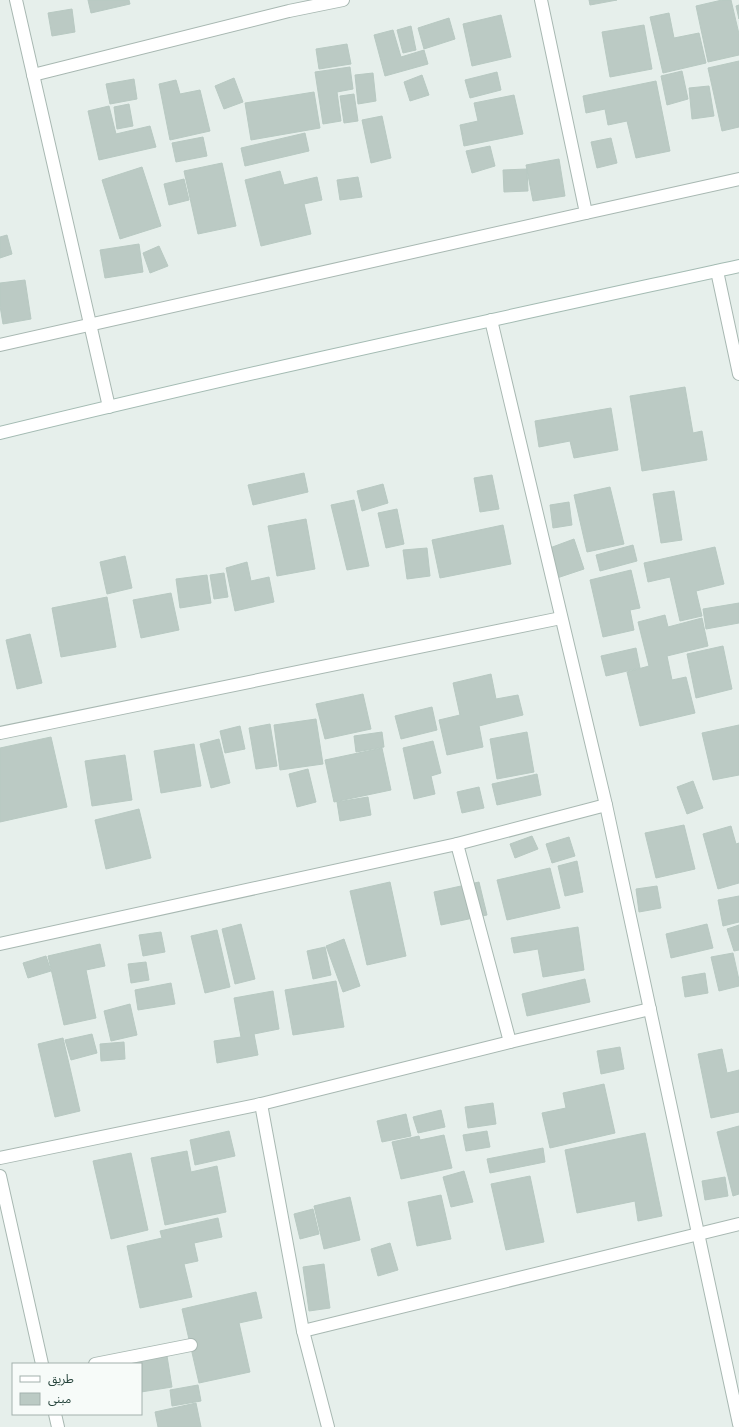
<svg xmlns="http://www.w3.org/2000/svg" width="739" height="1427" viewBox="0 0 739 1427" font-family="Mulish,'Noto Sans Arabic',sans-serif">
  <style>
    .building { fill: #bbcac4; stroke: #b8c9c2 }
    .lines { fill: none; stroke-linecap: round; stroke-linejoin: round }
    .street-casing { stroke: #a8b8b2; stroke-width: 14 }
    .secondary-casing { stroke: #a4bbb3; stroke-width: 14 }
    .street { stroke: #fff; stroke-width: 12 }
    .secondary { stroke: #fff; stroke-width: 12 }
  </style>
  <rect width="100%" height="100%" fill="#e6efeb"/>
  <!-- building -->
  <g class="building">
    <polygon points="88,0 129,0 130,4 91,13"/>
    <polygon points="589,0 617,0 590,5"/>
    <polygon points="722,0 731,0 739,34 739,55 708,62 696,6"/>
    <polygon points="739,5 739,19 736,6"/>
    <polygon points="72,9 75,32 52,36 48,13"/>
    <polygon points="669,13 674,38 699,33 706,63 663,73 650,17"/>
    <polygon points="501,15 511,57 472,66 463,24"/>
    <polygon points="449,18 455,39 424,49 418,28"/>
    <polygon points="644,25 652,69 610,77 602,32"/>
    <polygon points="411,26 416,50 403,53 397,30"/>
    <polygon points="393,30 401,57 424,50 428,64 385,76 374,35"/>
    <polygon points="347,44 351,64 319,69 316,49"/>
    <polygon points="739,61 739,127 722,131 708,68"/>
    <polygon points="350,67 353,89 337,92 341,121 323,124 315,72"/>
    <polygon points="682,71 688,99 667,105 661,76"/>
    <polygon points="497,72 501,90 470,98 465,80"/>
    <polygon points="373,73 376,101 358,104 355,75"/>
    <polygon points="422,75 429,95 410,101 404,82"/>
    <polygon points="234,78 243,102 224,109 215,86"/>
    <polygon points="134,79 137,99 110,104 106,84"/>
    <polygon points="176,80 180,94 200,90 210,131 170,140 159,84"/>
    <polygon points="656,81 670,151 636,158 627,121 608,125 605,109 586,113 583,96"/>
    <polygon points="709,86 714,116 692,119 689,88"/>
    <polygon points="314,92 320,128 251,140 245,103"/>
    <polygon points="354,94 358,121 344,123 340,96"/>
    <polygon points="514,95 523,134 464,146 460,125 478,121 474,103"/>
    <polygon points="129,104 133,126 117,129 114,107"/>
    <polygon points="109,106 116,134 150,126 156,147 99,160 88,111"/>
    <polygon points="382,116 391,158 371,163 362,120"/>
    <polygon points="305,133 309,151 245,166 241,148"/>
    <polygon points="203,137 207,156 176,162 172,143"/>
    <polygon points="611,138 617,163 597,168 591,142"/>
    <polygon points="490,146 495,166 472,173 466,151"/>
    <polygon points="559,159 565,196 533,201 526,165"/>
    <polygon points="222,163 236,226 198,234 184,171"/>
    <polygon points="142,167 161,226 120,239 102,180"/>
    <polygon points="527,169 528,191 504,192 503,170"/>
    <polygon points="280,171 284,185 317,177 322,200 304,204 311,234 261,246 245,180"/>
    <polygon points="358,177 362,197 340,200 337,180"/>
    <polygon points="184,179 189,200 169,205 164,184"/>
    <polygon points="7,235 12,254 0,258 0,237"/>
    <polygon points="139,244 143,272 105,278 100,250"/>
    <polygon points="159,246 168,266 150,273 143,253"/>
    <polygon points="25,280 31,319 3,324 0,306 0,283"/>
    <polygon points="685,387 693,433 702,431 707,460 642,471 630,396"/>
    <polygon points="611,408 618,450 574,458 570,441 539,447 535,421"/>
    <polygon points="304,473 308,492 253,505 248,485"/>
    <polygon points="492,475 499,509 480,512 474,478"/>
    <polygon points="383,484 388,503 362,511 357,491"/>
    <polygon points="610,487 624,544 587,552 574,495"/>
    <polygon points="674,491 682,540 661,543 653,494"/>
    <polygon points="354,500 369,566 347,570 331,505"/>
    <polygon points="569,502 572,525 553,528 550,505"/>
    <polygon points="397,509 404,544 386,548 378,513"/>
    <polygon points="306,519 315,569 277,576 268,526"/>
    <polygon points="503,525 511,564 440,578 432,540"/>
    <polygon points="574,539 584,569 557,578 547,549"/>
    <polygon points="633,545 637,561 600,571 596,555"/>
    <polygon points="715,547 724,584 696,591 702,616 680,621 670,577 648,582 644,563"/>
    <polygon points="427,548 430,576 407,579 403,550"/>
    <polygon points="125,556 132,588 107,594 100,562"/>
    <polygon points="247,562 251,581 269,577 274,602 235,611 226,568"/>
    <polygon points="631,570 640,608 630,610 634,630 603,637 590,580"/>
    <polygon points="224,573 228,597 214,599 210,575"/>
    <polygon points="207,575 211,603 180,608 176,579"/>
    <polygon points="171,593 179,630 141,638 133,600"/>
    <polygon points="107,597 116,647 61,657 52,608"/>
    <polygon points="739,603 739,623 706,629 703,609"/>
    <polygon points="665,615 668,627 702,618 708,646 667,656 672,680 686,677 695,713 640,726 627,672 649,666 638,622"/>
    <polygon points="30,634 42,683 17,689 6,640"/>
    <polygon points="723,646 732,689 696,698 687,654"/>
    <polygon points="636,648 640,668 606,676 601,656"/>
    <polygon points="491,674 496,699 518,695 523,715 479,726 483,747 447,755 439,720 460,715 453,683"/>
    <polygon points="363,694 371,729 325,739 316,704"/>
    <polygon points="432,707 437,730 401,739 395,716"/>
    <polygon points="316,719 323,764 280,770 274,725"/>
    <polygon points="270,724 277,766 256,769 249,728"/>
    <polygon points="739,725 739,775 713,780 702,733"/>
    <polygon points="240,726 245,749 225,753 220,731"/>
    <polygon points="382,732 384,747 356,752 354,736"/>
    <polygon points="527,732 534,772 497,779 490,739"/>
    <polygon points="51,737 67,807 0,822 0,748"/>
    <polygon points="219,739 230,783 211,788 200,744"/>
    <polygon points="433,741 441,773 431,776 435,794 414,799 403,748"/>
    <polygon points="194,744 201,786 161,793 154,751"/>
    <polygon points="382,748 391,790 334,802 325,760"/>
    <polygon points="125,755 132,800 92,806 85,761"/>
    <polygon points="308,769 316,802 297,807 289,774"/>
    <polygon points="537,774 541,795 497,805 492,784"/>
    <polygon points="693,781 703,808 687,814 677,787"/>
    <polygon points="479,787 484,808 462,813 457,792"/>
    <polygon points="368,797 371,815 340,821 337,802"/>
    <polygon points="139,809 151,858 106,869 95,820"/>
    <polygon points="684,825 695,869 656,878 645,833"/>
    <polygon points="731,826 736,844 739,843 739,883 718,889 703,834"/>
    <polygon points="532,836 538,849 515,858 510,844"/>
    <polygon points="569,837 575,856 552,863 546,844"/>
    <polygon points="577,861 583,892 565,896 558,866"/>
    <polygon points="550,868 560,908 507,920 497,880"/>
    <polygon points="390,882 406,956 367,965 350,891"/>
    <polygon points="479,882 487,915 441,925 434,892"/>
    <polygon points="657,886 661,908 639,912 636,889"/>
    <polygon points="739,896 739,922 723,926 718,900"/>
    <polygon points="241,924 255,979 235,984 222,929"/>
    <polygon points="707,924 713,948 671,958 666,934"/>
    <polygon points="739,925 739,950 734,951 727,929"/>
    <polygon points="578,927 584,970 543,977 538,949 514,953 511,938"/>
    <polygon points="217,930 230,987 205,993 191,936"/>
    <polygon points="161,932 165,952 143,956 139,935"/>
    <polygon points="344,939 360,986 343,992 326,946"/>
    <polygon points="100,944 105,966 86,970 96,1018 64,1025 48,956"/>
    <polygon points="325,947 331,975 313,979 307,951"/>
    <polygon points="733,953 739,980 739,986 719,991 711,957"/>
    <polygon points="46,956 51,971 28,978 23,963"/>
    <polygon points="146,962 149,980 131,983 128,964"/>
    <polygon points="705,973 708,993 685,997 682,977"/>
    <polygon points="585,979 590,1002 527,1016 522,994"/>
    <polygon points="336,981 344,1027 293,1035 285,990"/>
    <polygon points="171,983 175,1004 138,1010 135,990"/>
    <polygon points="273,991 279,1029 254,1034 258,1055 217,1063 214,1041 241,1037 234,998"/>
    <polygon points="130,1004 137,1035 111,1041 104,1011"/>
    <polygon points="92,1034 97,1053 71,1060 65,1040"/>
    <polygon points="63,1038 80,1111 55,1117 38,1044"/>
    <polygon points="124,1042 125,1059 101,1061 100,1044"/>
    <polygon points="620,1047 624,1069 601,1074 597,1051"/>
    <polygon points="722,1049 727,1073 739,1070 739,1112 711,1118 698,1054"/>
    <polygon points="604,1084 615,1133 550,1148 542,1113 566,1108 563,1093"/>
    <polygon points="493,1103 496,1124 468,1128 465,1107"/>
    <polygon points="441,1110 445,1127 418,1133 413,1117"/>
    <polygon points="406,1114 411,1136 382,1142 377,1121"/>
    <polygon points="739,1126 739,1194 733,1196 717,1132"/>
    <polygon points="229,1131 235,1156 195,1165 190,1140"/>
    <polygon points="487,1131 490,1147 466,1151 463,1135"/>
    <polygon points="645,1133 662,1216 638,1221 635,1201 577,1213 565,1150"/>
    <polygon points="444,1135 452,1168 401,1179 392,1142 419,1136 420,1140"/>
    <polygon points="543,1148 545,1162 490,1173 487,1159"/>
    <polygon points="187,1151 191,1172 217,1166 226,1212 165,1225 151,1158"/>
    <polygon points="131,1153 148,1230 111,1239 93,1161"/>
    <polygon points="464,1171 473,1202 451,1207 443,1177"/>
    <polygon points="530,1176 544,1242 506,1250 491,1184"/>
    <polygon points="725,1177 728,1196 705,1200 702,1181"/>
    <polygon points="441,1195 451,1239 417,1246 408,1202"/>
    <polygon points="350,1197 360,1240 324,1249 314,1206"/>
    <polygon points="313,1209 319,1234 300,1239 294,1214"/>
    <polygon points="218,1218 222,1237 194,1243 198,1261 184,1264 192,1297 140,1308 127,1246 162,1238 160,1231"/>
    <polygon points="390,1243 398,1270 378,1276 371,1249"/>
    <polygon points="324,1264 330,1308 309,1311 303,1267"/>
    <polygon points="256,1292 262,1318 239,1323 250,1372 199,1383 182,1309"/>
    <polygon points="167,1356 172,1387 141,1392 141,1364 128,1364 128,1362"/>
    <polygon points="198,1385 201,1401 172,1406 170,1390"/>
    <polygon points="196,1403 201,1427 158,1427 155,1412"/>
  </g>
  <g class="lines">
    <!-- street casing -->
    <g class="street-casing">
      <g id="street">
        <polyline points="16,0 109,407"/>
        <polyline points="33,75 289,11 343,0"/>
        <polyline points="586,213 739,179"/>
        <polyline points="717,271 739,374"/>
        <polyline points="491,320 606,805 739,1424"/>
        <polyline points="0,345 586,213 541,0"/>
        <polyline points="0,733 561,618"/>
        <polyline points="457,844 510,1042"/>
        <polyline points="0,944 457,844 606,805"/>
        <polyline points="261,1104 303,1331 328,1427"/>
        <polyline points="0,1158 261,1104 510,1042 650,1009"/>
        <polyline points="0,1176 42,1364"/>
        <polyline points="303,1331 739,1224"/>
        <polyline points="95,1364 191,1345"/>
        <polyline points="55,1414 58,1427"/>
      </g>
    </g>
    <!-- secondary casing -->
    <g class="secondary-casing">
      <path id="secondary" d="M0,433C245,373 492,320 739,266"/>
    </g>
    <!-- street -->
    <use href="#street" class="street"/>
    <!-- secondary -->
    <use href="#secondary" class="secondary"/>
  </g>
  <!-- legend -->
  <rect x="12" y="1363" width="130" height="52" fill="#f7fbf9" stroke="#a3b1ad"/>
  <rect x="20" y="1376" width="20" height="6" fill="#ffffff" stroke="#a3b1ad"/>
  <text x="48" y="1383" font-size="12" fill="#24423a">طريق</text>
  <rect x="20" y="1393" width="20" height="12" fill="#bbcac4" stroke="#a3b1ad"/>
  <text x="48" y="1403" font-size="12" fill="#24423a">مبنى</text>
</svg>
